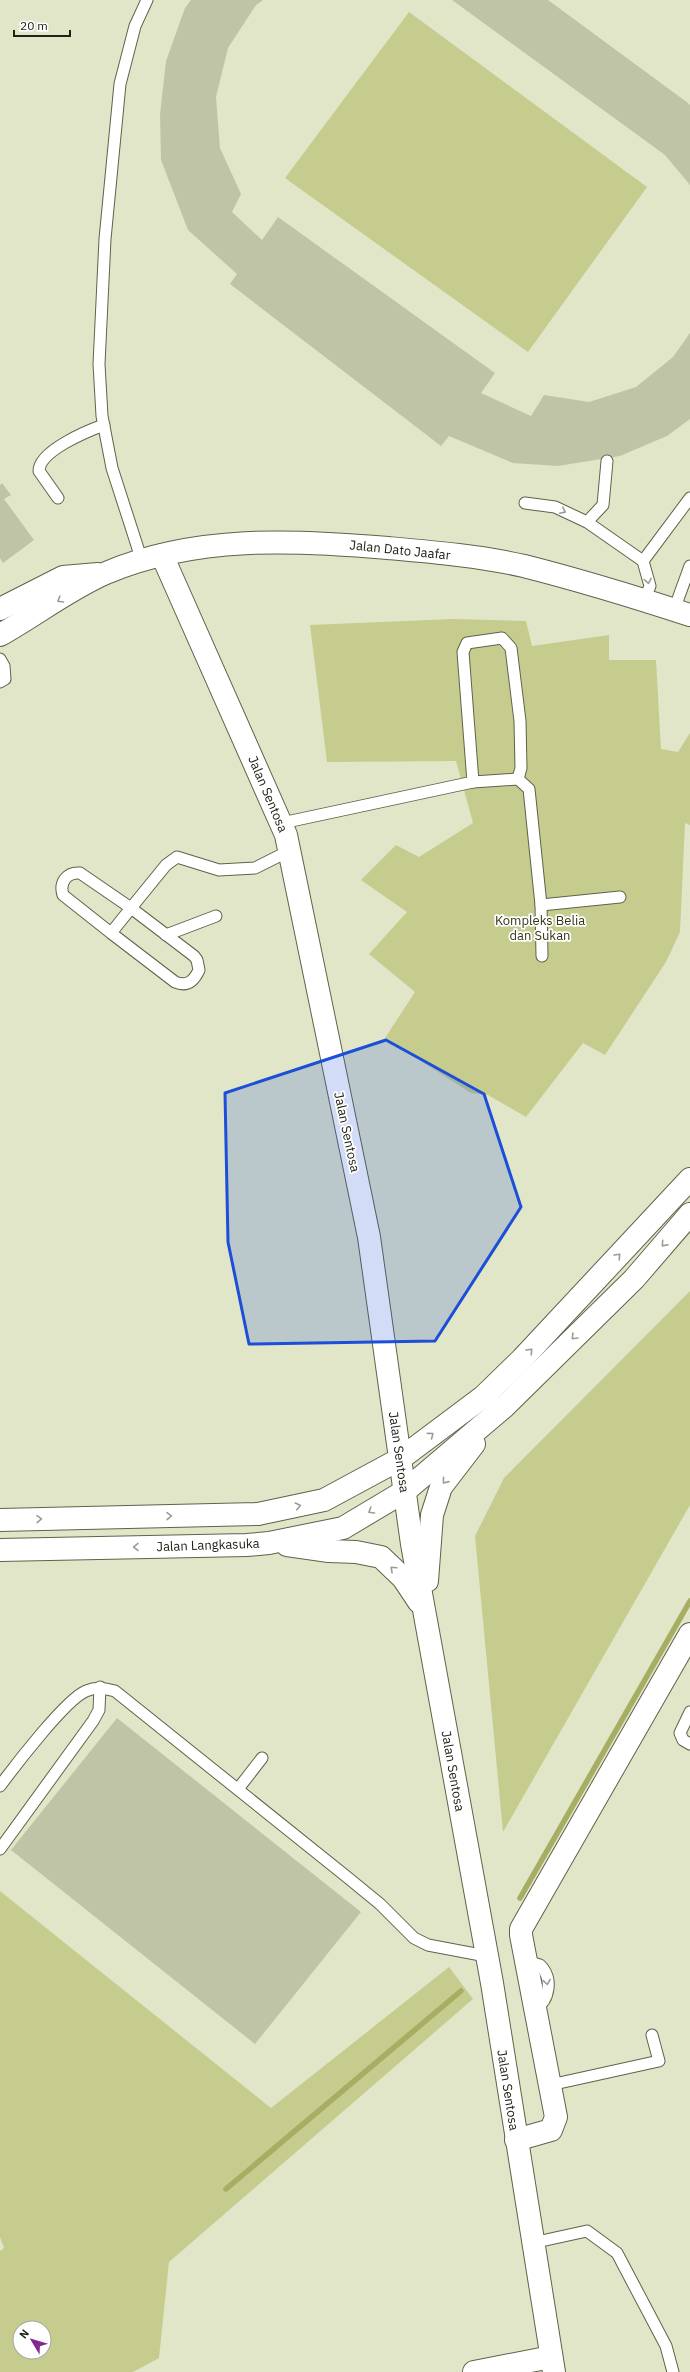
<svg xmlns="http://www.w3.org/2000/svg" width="690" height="2372" viewBox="0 0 690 2372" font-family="'IBM Plex Sans',sans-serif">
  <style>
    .green { fill: #c6cc8d; fill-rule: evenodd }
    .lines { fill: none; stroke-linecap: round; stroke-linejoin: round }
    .stream { stroke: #a7ad62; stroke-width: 5.5 }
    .building { fill: #c0c4a7 }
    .lane-casing { stroke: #606249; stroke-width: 13 }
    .street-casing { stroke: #606249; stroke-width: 24 }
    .secondary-casing { stroke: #606249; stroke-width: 24 }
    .primary-casing { stroke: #606249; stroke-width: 24 }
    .lane { stroke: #fff; stroke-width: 11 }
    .street { stroke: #fff; stroke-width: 22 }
    .secondary { stroke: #fff; stroke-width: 22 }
    .primary { stroke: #fff; stroke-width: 22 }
    .oneway { stroke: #9b9c97 }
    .marked { fill: #1d4ed8; fill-opacity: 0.2; stroke: #1d4ed8; stroke-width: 3; stroke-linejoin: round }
    .labels { text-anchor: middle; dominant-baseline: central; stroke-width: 3.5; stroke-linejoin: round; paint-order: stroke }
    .street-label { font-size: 13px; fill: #212217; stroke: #fff }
    .park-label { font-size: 13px; fill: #343615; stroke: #fff }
  </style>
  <rect width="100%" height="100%" fill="#e2e6c9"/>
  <!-- green -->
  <g class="green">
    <polygon points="409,12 647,187 528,352 285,178"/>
    <polygon points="453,619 526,621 532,646 609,635 609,660 656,660 661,749 678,752 690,733 690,825 685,823 680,932 666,962 605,1055 583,1043 526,1117 488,1095 471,1093 385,1038 415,992 369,954 407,912 361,880 396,845 419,857 473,823 456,761 327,762 310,625"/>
    <polygon points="690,1291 690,1505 503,1832 475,1536 504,1478"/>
    <path d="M0,1891L271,2108L449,1967L473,1999L169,2262L159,2358L133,2372H0V2251L4,2248L0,2237ZM20,2328H44V2352H20Z"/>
  </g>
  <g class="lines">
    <!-- stream -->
    <g class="stream">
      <polyline points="520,1898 690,1601"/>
      <polyline points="226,2189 461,1991"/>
    </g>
  </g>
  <!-- building -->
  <g class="building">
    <polygon points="191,0 263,0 256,5 228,48 216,97 220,148 241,194 232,212 262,240 278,217 495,373 481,393 531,416 544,395 589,402 636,387 673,357 690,333 690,419 667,436 620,456 558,466 513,463 449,436 441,446 230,284 237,274 188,230 161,160 160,114 166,61 185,8"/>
    <polygon points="452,0 548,0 688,103 690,105 690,185 665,155"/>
    <polygon points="2,483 11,495 4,499 34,540 3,563 0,558 0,485"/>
    <polygon points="117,1718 361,1912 255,2044 11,1850"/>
  </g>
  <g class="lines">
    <!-- lane casing -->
    <g class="lane-casing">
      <g id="lane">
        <path d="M58,498L39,471C39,451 87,431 104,425"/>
        <polyline points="525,503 555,507 587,522 643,561 650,586 644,601"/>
        <polyline points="587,522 603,505 607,461"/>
        <polyline points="142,561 112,468 102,416 99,364 105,239 120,84 135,26 147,0"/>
        <polyline points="643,561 690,498"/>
        <polyline points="674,610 690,566"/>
        <polyline points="0,659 4,666 5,679 0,682"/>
        <polyline points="473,782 518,779 529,789 541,905 620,897"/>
        <polyline points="282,823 473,782 463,652 467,643 502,638 511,648 520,721 521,768 518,779"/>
        <polyline points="541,905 542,956"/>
        <path d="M111,933L175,982C187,987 194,981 199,970L197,960L194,956L131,908L111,933L63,895C59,882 67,872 80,873L131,908L166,865L177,857L219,870L255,868L289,851"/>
        <polyline points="166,935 216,916"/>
        <polyline points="690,1712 680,1733 683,1740 690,1744"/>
        <path d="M0,1786C14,1767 66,1699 86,1691C96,1687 104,1688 115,1691L347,1877L380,1904L414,1938L428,1945L486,1956"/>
        <polyline points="238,1789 262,1758"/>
        <polyline points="0,1849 93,1721 99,1710 100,1687"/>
        <path d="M526,1961L540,1965C553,1978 550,2000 535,2009"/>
        <polyline points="550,2085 659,2061 652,2035"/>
        <polyline points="532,2243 587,2231 617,2253 666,2346 673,2372"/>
      </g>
    </g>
    <!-- street casing -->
    <g class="street-casing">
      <g id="street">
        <polyline points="516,2140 551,2130 556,2117 521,1935 521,1929 690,1634"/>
        <polyline points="474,2372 551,2357"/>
      </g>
    </g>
    <!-- secondary casing -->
    <g class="secondary-casing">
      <g id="secondary">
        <polyline points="162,555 286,835 369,1237 412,1544 492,1983 554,2372"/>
        <polyline points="0,1520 258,1514 324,1500 400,1459 484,1396 522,1359 690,1179"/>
        <polyline points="287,1545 329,1551 356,1552 381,1557 403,1578 419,1602"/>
        <polyline points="0,1550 247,1545 269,1543 343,1528 405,1491 505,1406 634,1279 690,1214"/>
        <polyline points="427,1581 432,1515 441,1487 474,1444"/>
      </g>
    </g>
    <!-- primary casing -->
    <g class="primary-casing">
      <g id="primary">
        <polyline points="0,609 63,577 98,574"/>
        <path d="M0,635C34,616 71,588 106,573C195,535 294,540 388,548C433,552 480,556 524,566C579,580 635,597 690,615"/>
      </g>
    </g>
    <!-- lane -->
    <use href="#lane" class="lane"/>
    <!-- street -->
    <use href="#street" class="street"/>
    <!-- secondary -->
    <use href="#secondary" class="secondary"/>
    <!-- primary -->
    <use href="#primary" class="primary"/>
  </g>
  <!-- one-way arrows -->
  <defs><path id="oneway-chevron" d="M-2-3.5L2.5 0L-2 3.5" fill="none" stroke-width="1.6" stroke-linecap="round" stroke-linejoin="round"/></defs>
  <g class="oneway">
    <use href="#oneway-chevron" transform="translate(563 511) rotate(26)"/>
    <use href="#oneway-chevron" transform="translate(648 581) rotate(80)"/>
    <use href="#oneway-chevron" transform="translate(60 600) rotate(149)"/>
    <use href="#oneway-chevron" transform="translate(664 1244) rotate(131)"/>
    <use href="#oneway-chevron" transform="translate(618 1256) rotate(-47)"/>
    <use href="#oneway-chevron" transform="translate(574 1337) rotate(135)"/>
    <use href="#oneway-chevron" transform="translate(530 1351) rotate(-47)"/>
    <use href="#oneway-chevron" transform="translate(431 1435) rotate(-37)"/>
    <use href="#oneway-chevron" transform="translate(445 1481) rotate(129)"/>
    <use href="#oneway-chevron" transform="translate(298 1506) rotate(-12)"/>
    <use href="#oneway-chevron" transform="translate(371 1511) rotate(149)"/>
    <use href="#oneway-chevron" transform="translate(169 1516) rotate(-1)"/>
    <use href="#oneway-chevron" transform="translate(39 1519) rotate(-1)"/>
    <use href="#oneway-chevron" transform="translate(136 1547) rotate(179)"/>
    <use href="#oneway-chevron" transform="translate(393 1569) rotate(-137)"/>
    <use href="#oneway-chevron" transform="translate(547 1982) rotate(81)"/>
  </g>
  <!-- marked area -->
  <path class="marked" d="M386,1040L484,1094L521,1207L435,1341L249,1344L228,1242L225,1093Z"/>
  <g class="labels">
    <!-- street labels -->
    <g class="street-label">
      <text transform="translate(400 550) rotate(6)">Jalan Dato Jaafar</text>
      <text transform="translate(268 794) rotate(67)">Jalan Sentosa</text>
      <text transform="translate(347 1132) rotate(78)">Jalan Sentosa</text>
      <text transform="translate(399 1452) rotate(82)">Jalan Sentosa</text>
      <text transform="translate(208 1545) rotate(-2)">Jalan Langkasuka</text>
      <text transform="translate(453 1771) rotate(80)">Jalan Sentosa</text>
      <text transform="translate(508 2090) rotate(81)">Jalan Sentosa</text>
    </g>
    <!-- park labels -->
    <g class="park-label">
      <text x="540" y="920">Kompleks Belia<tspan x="540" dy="15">dan Sukan</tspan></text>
    </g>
  </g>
  <!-- north arrow -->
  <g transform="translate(32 2340) rotate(308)"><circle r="19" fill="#ffffff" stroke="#a6a7a2"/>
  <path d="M0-3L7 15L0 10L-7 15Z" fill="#852792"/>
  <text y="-6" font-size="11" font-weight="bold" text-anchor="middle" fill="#212217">N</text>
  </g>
  <!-- scale -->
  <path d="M14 30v6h56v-6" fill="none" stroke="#212217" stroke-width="2"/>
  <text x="20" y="30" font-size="12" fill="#212217" stroke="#ffffff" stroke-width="3" paint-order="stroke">20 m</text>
</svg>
